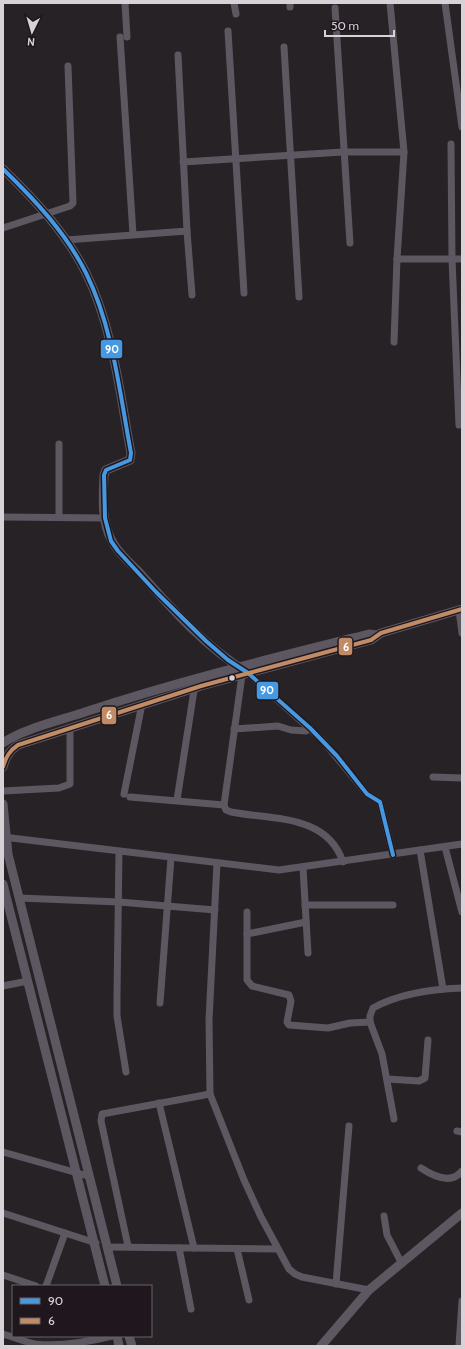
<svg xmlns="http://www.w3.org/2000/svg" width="465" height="1349" viewBox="0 0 465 1349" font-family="Cabin,sans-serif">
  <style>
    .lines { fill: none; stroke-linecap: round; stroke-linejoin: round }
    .minor { stroke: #5d5761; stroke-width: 7 }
    .tertiary { stroke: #5d5761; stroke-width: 9 }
    .bus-1-casing { stroke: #1f171d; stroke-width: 7 }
    .bus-2-casing { stroke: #1f171d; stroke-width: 7 }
    .bus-1 { stroke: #4699e1; stroke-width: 4 }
    .bus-2 { stroke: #c18c65; stroke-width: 4 }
    .bus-dot { fill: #d8d2d6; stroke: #1f171d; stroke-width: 1.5 }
    .line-badge { stroke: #1f171d; stroke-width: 1.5 }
    .badge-label { font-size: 11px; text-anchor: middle; font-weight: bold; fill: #fff }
  </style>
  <rect width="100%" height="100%" fill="#272225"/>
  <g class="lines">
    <!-- minor -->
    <g class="minor">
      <polyline points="125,3 127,37"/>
      <polyline points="234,3 236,14"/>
      <polyline points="290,3 290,7"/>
      <polyline points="390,3 404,152 397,259 394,342"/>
      <polyline points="445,3 462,127"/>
      <polyline points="335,8 350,243"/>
      <polyline points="228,31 244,293"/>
      <polyline points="120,37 133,234"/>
      <polyline points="284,47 299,297"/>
      <polyline points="451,144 452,259 459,425"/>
      <polyline points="183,162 343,152 404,152"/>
      <polyline points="3,228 70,206 73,203 68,66"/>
      <polyline points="187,231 192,295"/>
      <polyline points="66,240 187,231 178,55"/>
      <polyline points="397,259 462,259"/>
      <polyline points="3,517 105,518"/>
      <polyline points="59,517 59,444"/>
      <polyline points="459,610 462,633"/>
      <polyline points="248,673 323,741 367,794 380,802 393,855"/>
      <path d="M242,675L224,805L226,810L231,812C273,820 327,814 343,862"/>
      <polyline points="234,729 278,726 291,730 306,731 310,728"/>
      <polyline points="433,777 462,778"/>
      <polyline points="3,791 59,788 70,784 70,728"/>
      <polyline points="124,794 142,704"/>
      <polyline points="130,797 224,805"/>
      <polyline points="177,800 195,684"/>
      <polyline points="3,837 279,870 462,844"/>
      <polyline points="445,847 462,912"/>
      <polyline points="420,850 443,989"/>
      <polyline points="119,852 117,995 117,1016 126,1072"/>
      <polyline points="217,863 209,1020 210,1094 244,1180 261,1217 289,1269 295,1274 302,1277 369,1290"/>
      <polyline points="303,868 308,953"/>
      <polyline points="19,898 119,902 215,910"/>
      <polyline points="305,905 393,905"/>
      <polyline points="247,912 247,980 252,986 289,995 291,1001 287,1022 289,1025 328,1028 350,1023 370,1022"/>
      <polyline points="247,934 306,922"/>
      <polyline points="3,986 28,981"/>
      <polyline points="160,1003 171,858"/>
      <polyline points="387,1079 419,1081 425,1078 428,1040"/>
      <polyline points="159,1103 194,1248"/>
      <path d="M394,1119L382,1054L370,1022V1016L373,1008C398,994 434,989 462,988"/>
      <polyline points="457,1131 462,1132"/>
      <polyline points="3,1152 88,1176"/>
      <path d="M421,1168C433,1176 451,1185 462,1171"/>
      <polyline points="3,1213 96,1243"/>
      <polyline points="384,1216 387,1235 402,1264"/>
      <polyline points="128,1246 101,1121 102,1114 210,1094"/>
      <polyline points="107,1247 278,1249"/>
      <polyline points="179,1248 191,1309"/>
      <polyline points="237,1249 249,1300"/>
      <polyline points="3,1275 36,1286"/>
      <polyline points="336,1284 349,1126"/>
      <polyline points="46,1286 65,1233"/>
      <path d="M3,1334C13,1337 25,1342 35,1344C60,1347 88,1342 112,1336"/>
      <polyline points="459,1346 462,1301"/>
    </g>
    <!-- tertiary -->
    <g class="tertiary">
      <path d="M3,169C35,200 66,233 86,273C113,327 120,395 131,453L130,460L106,470L104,475C103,496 101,522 112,541C118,553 129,562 138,571C171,608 205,647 248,673"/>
      <path d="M3,743C22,729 62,720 85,712C179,681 273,658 369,634L376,635"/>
      <path d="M3,767C6,757 9,751 18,745L201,686L371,640L381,633L462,609"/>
      <polyline points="3,804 8,854 117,1286"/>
      <polyline points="3,884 105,1286"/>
      <polyline points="117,1336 119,1346"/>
      <polyline points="129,1336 132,1346"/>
      <polyline points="321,1346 369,1290 462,1213"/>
    </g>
    <!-- bus-1 casing -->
    <g class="bus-1-casing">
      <path id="bus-1" d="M3,169C35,200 66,233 86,273C113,327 120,395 131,453L130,460L106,470L104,475L105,518L111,541L118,551L156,592L206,641L228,660L248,673L310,728L337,756L367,794L380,802L393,855"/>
    </g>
    <!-- bus-2 casing -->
    <g class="bus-2-casing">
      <path id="bus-2" d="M3,767C6,757 9,751 18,745L201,686L371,640L381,633L462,609"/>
    </g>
    <!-- bus-1 -->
    <use href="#bus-1" class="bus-1"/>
    <!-- bus-2 -->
    <use href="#bus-2" class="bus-2"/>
  </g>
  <!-- markers -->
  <circle class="bus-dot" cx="232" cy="678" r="3.5"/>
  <g class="line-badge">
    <rect x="100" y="339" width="23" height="20" rx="4" fill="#4699e1"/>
    <rect x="338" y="637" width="15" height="19" rx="4" fill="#c18c65"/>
    <rect x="256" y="681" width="23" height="19" rx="4" fill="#4699e1"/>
    <rect x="101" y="706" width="16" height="19" rx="4" fill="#c18c65"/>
  </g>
  <g class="badge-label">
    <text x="112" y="353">90</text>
    <text x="346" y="651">6</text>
    <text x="267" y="694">90</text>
    <text x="109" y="719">6</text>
  </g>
  <!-- border -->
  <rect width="465" height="1349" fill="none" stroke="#d8d2d6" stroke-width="8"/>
  <!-- legend -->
  <rect x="12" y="1285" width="140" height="52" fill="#1f171d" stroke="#696267"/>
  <rect x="20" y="1298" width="20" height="6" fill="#4699e1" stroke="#696267"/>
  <text x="48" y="1305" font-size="12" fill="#d8d2d6">90</text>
  <rect x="20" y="1318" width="20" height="6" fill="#c18c65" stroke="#696267"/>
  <text x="48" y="1325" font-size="12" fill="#d8d2d6">6</text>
  <!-- north arrow -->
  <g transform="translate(32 32) rotate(185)" stroke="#1f171d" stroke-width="3" paint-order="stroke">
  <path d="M0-3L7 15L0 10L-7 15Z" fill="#d8d2d6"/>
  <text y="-6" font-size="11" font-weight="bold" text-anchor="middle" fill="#d8d2d6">N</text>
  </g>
  <!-- scale -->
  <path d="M325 30v6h69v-6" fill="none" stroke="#d8d2d6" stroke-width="2"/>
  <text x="331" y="30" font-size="12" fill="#d8d2d6" stroke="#1f171d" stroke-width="3" paint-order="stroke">50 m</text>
</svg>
